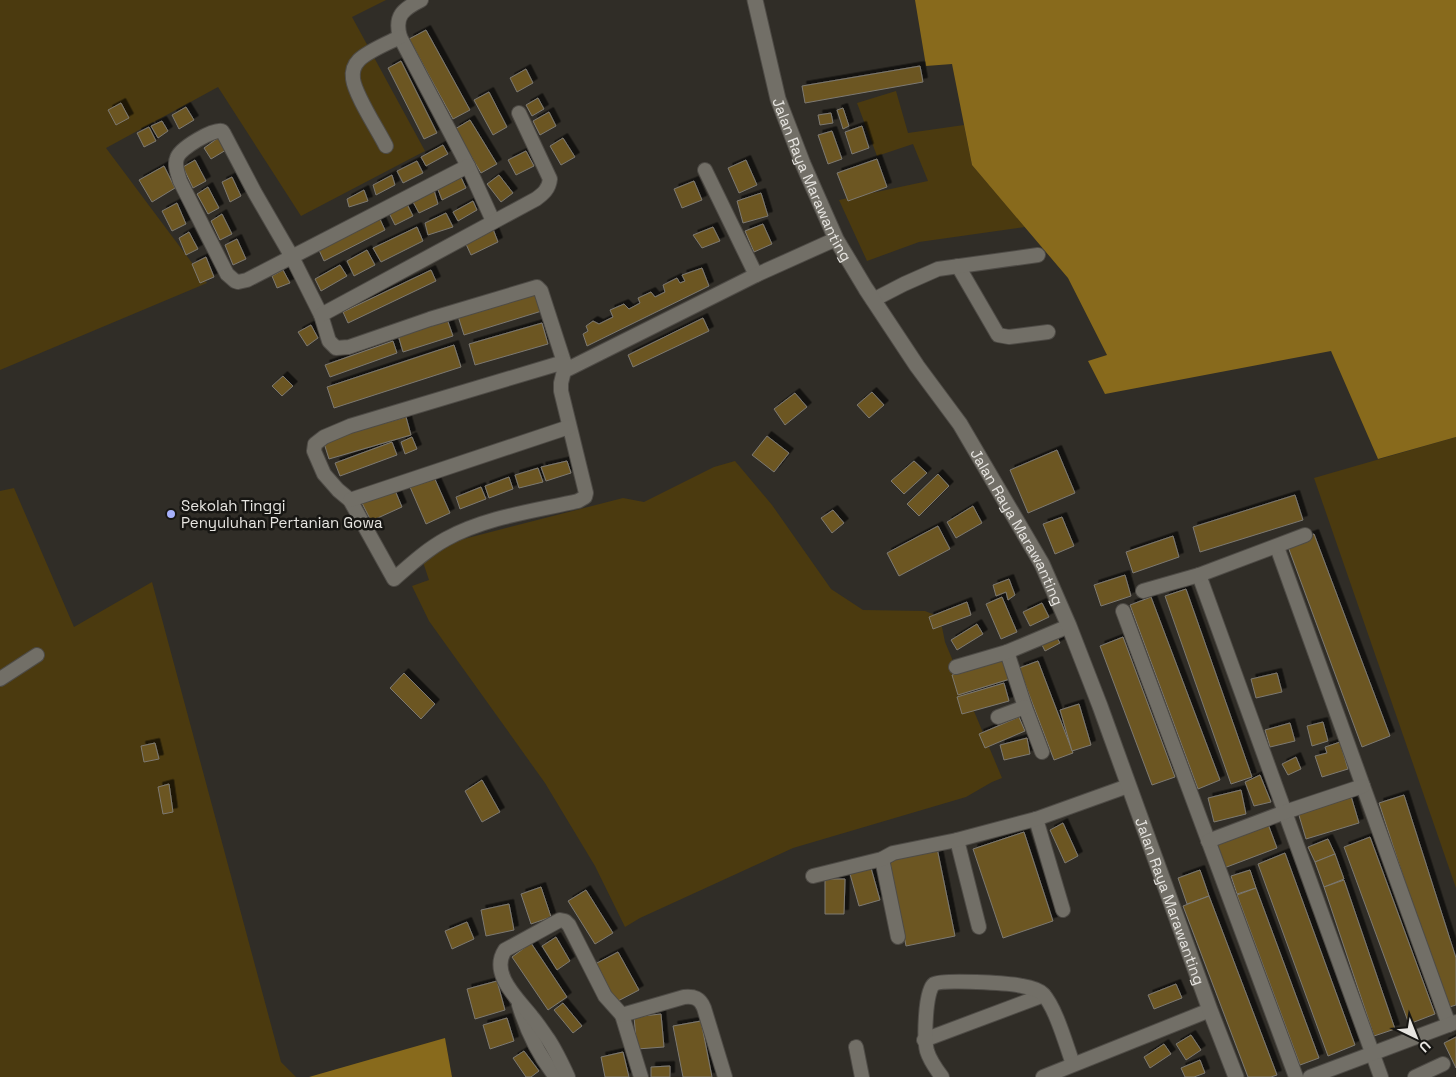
<svg xmlns="http://www.w3.org/2000/svg" width="1456" height="1077" viewBox="0 0 1456 1077" font-family="'Space Grotesk',sans-serif">
  <style>
    .green { fill: #4b3a0f }
    .water { fill: #886a1c }
    .building { fill: #6c5723; stroke: #7d7972; filter: url(#shadow) }
    .lines { fill: none; stroke-linecap: round; stroke-linejoin: round }
    .street-casing { stroke: #4e4b46; stroke-width: 16 }
    .secondary-casing { stroke: #4e4b46; stroke-width: 17 }
    .street { stroke: #726f67; stroke-width: 14 }
    .secondary { stroke: #726f67; stroke-width: 15 }
    .poi-dot { fill: #a7b1fc; stroke: #171613; stroke-width: 2 }
    .labels { text-anchor: middle; dominant-baseline: central; stroke-width: 5; stroke-linejoin: round; paint-order: stroke }
    .street-label { font-size: 15px; fill: #e7e5e1; stroke: #171613 }
    .poi-label { font-size: 15px; fill: #e7e5e1; stroke: #171613; text-anchor: start }
  </style>
  <defs>
    <filter id="shadow"><feDropShadow dx="4.5" dy="-4.5" stdDeviation="0" flood-color="#0009"/></filter>
  </defs>
  <rect width="100%" height="100%" fill="#302d27"/>
  <!-- green -->
  <g class="green">
    <polygon points="0,0 386,0 352,17 425,151 301,216 218,87 106,148 207,283 0,370"/>
    <polygon points="896,91 908,133 964,125 972,165 1025,227 919,242 867,261 839,200 928,181 913,144 877,156 857,103"/>
    <polygon points="1456,437 1456,888 1314,478"/>
    <polygon points="735,461 772,505 831,589 863,610 925,611 940,617 945,642 1002,778 992,782 966,797 793,848 640,918 625,927 595,866 545,783 429,621 412,586 429,580 420,553 456,541 623,498 644,502 714,467"/>
    <polygon points="14,488 74,627 152,582 281,1062 296,1077 0,1077 0,491"/>
  </g>
  <!-- water -->
  <g class="water">
    <polygon points="915,0 1456,0 1456,437 1378,459 1331,351 1105,394 1088,361 1107,355 1068,278 972,165 952,64 926,66"/>
    <polygon points="445,1038 452,1077 309,1077"/>
  </g>
  <!-- building -->
  <g class="building">
    <polygon points="426,30 470,110 453,119 409,39"/>
    <polygon points="401,61 437,133 424,139 388,68"/>
    <polygon points="920,66 923,82 805,103 802,86"/>
    <polygon points="526,69 533,83 517,92 510,78"/>
    <polygon points="489,92 507,127 493,135 474,100"/>
    <polygon points="538,98 544,109 532,116 526,105"/>
    <polygon points="121,103 129,118 116,125 108,110"/>
    <polygon points="186,107 194,120 179,129 172,115"/>
    <polygon points="843,108 849,126 843,129 837,110"/>
    <polygon points="549,112 556,126 540,135 533,121"/>
    <polygon points="831,113 833,123 820,125 818,115"/>
    <polygon points="470,120 497,164 481,173 455,129"/>
    <polygon points="162,121 168,131 158,138 151,126"/>
    <polygon points="862,126 869,148 852,154 845,132"/>
    <polygon points="149,127 156,141 144,147 137,133"/>
    <polygon points="832,131 842,159 828,164 818,135"/>
    <polygon points="218,138 226,150 211,159 204,148"/>
    <polygon points="563,138 575,157 561,165 550,146"/>
    <polygon points="443,145 448,154 426,166 421,157"/>
    <polygon points="526,151 534,166 516,175 508,160"/>
    <polygon points="877,159 887,187 848,201 837,173"/>
    <polygon points="195,160 206,181 193,188 183,167"/>
    <polygon points="746,160 757,185 739,193 728,168"/>
    <polygon points="417,161 423,173 403,183 397,171"/>
    <polygon points="164,166 175,188 152,202 139,180"/>
    <polygon points="392,175 395,185 376,195 373,185"/>
    <polygon points="460,175 466,188 442,200 437,187"/>
    <polygon points="499,175 513,193 501,202 487,184"/>
    <polygon points="232,177 241,196 230,202 222,182"/>
    <polygon points="694,181 702,200 682,208 674,189"/>
    <polygon points="208,187 219,208 208,214 197,194"/>
    <polygon points="364,190 368,201 349,207 347,199"/>
    <polygon points="434,190 438,204 419,213 412,200"/>
    <polygon points="761,193 768,216 743,223 737,201"/>
    <polygon points="473,201 477,210 458,221 453,212"/>
    <polygon points="177,203 186,224 172,231 162,211"/>
    <polygon points="407,204 413,216 395,225 389,213"/>
    <polygon points="446,213 453,227 428,235 425,223"/>
    <polygon points="222,214 232,234 220,240 211,221"/>
    <polygon points="379,217 385,230 324,261 318,248"/>
    <polygon points="763,224 772,244 754,252 745,231"/>
    <polygon points="417,227 423,241 381,262 373,248"/>
    <polygon points="713,227 720,241 702,248 693,235"/>
    <polygon points="493,229 498,242 471,255 465,242"/>
    <polygon points="189,232 198,249 186,255 179,238"/>
    <polygon points="237,239 246,259 233,265 225,245"/>
    <polygon points="367,250 375,265 354,276 347,261"/>
    <polygon points="206,257 214,277 200,283 192,264"/>
    <polygon points="340,265 347,276 321,291 315,279"/>
    <polygon points="702,268 709,286 587,346 583,334 588,331 586,326 593,321 599,324 613,317 610,310 624,304 629,309 640,303 638,298 651,292 655,297 665,292 663,285 677,278 680,283 685,281 682,275"/>
    <polygon points="283,270 290,283 277,288 272,276"/>
    <polygon points="431,270 436,281 348,323 343,312"/>
    <polygon points="538,288 545,310 464,335 457,313"/>
    <polygon points="703,318 709,331 633,367 628,355"/>
    <polygon points="447,319 453,336 403,352 398,335"/>
    <polygon points="542,323 548,344 475,365 469,344"/>
    <polygon points="311,325 318,338 307,346 298,332"/>
    <polygon points="393,341 397,353 330,377 325,365"/>
    <polygon points="454,345 461,367 334,408 327,387"/>
    <polygon points="283,376 293,386 282,396 272,386"/>
    <polygon points="872,392 884,405 869,418 857,405"/>
    <polygon points="795,393 807,407 785,425 774,409"/>
    <polygon points="406,417 411,435 329,459 323,440"/>
    <polygon points="767,436 789,453 774,472 752,455"/>
    <polygon points="412,437 417,449 405,454 401,442"/>
    <polygon points="392,442 397,455 340,476 335,463"/>
    <polygon points="1057,450 1075,493 1028,513 1010,470"/>
    <polygon points="567,461 571,473 546,481 541,467"/>
    <polygon points="914,461 927,473 904,494 891,481"/>
    <polygon points="538,468 543,482 519,488 515,475"/>
    <polygon points="938,474 949,486 919,516 907,504"/>
    <polygon points="434,477 450,513 426,524 410,487"/>
    <polygon points="509,477 513,489 489,498 485,486"/>
    <polygon points="481,487 486,499 460,509 456,497"/>
    <polygon points="394,488 402,507 371,521 362,503"/>
    <polygon points="1295,495 1303,520 1200,552 1193,527"/>
    <polygon points="973,506 982,523 956,538 947,522"/>
    <polygon points="833,510 844,523 832,533 821,518"/>
    <polygon points="1062,517 1074,546 1055,554 1043,524"/>
    <polygon points="938,526 950,549 899,576 887,553"/>
    <polygon points="1314,534 1390,736 1362,747 1287,544"/>
    <polygon points="1173,536 1179,557 1133,573 1126,552"/>
    <polygon points="1125,575 1131,596 1101,606 1094,585"/>
    <polygon points="1009,579 1015,595 1008,600 1006,592 996,596 993,585"/>
    <polygon points="1186,589 1252,777 1231,784 1165,596"/>
    <polygon points="1002,597 1017,632 1001,639 986,604"/>
    <polygon points="1151,597 1220,780 1198,789 1130,605"/>
    <polygon points="967,602 971,615 933,629 929,617"/>
    <polygon points="1042,603 1049,617 1030,626 1023,612"/>
    <polygon points="977,624 983,634 957,650 951,640"/>
    <polygon points="1056,636 1060,643 1045,651 1041,643"/>
    <polygon points="1123,637 1175,777 1152,785 1100,646"/>
    <polygon points="1004,660 1010,679 958,695 952,675"/>
    <polygon points="1038,661 1073,753 1054,760 1019,668"/>
    <polygon points="404,673 435,704 421,719 390,688"/>
    <polygon points="1277,673 1282,692 1256,698 1251,679"/>
    <polygon points="1004,683 1009,701 962,714 957,697"/>
    <polygon points="1079,704 1091,745 1072,751 1060,710"/>
    <polygon points="1019,717 1025,731 985,748 979,734"/>
    <polygon points="1323,722 1328,741 1312,746 1307,726"/>
    <polygon points="1290,723 1295,741 1270,747 1265,730"/>
    <polygon points="1027,738 1030,754 1004,760 1000,745"/>
    <polygon points="1340,742 1348,769 1322,777 1315,756 1327,753 1325,747"/>
    <polygon points="155,743 159,759 144,762 141,746"/>
    <polygon points="1296,757 1301,769 1288,775 1282,764"/>
    <polygon points="1260,775 1271,802 1254,806 1245,782"/>
    <polygon points="482,780 500,812 482,822 465,791"/>
    <polygon points="169,784 173,812 163,814 158,787"/>
    <polygon points="1241,790 1246,814 1214,822 1208,798"/>
    <polygon points="1404,795 1456,958 1456,1005 1446,1008 1379,803"/>
    <polygon points="1351,796 1359,823 1306,839 1298,812"/>
    <polygon points="1063,823 1078,856 1065,863 1050,830"/>
    <polygon points="1268,824 1277,848 1224,868 1215,844"/>
    <polygon points="1024,832 1053,921 1003,938 973,849"/>
    <polygon points="1370,837 1435,1014 1409,1024 1344,847"/>
    <polygon points="1328,839 1335,854 1315,862 1308,847"/>
    <polygon points="937,848 955,936 906,946 889,858"/>
    <polygon points="1285,853 1355,1045 1328,1056 1258,864"/>
    <polygon points="1335,854 1344,879 1324,887 1315,862"/>
    <polygon points="871,868 880,900 859,906 850,874"/>
    <polygon points="1200,870 1209,896 1187,904 1178,878"/>
    <polygon points="1250,870 1256,888 1237,894 1231,876"/>
    <polygon points="825,879 845,879 844,914 825,914"/>
    <polygon points="1344,880 1395,1029 1374,1036 1324,887"/>
    <polygon points="541,887 551,917 531,924 521,894"/>
    <polygon points="1256,888 1319,1058 1300,1065 1237,895"/>
    <polygon points="586,890 613,933 595,944 568,901"/>
    <polygon points="1209,896 1277,1075 1271,1077 1248,1077 1183,906"/>
    <polygon points="509,904 514,930 486,936 481,910"/>
    <polygon points="467,922 474,939 452,949 445,931"/>
    <polygon points="556,937 570,961 557,970 542,946"/>
    <polygon points="531,943 567,997 548,1010 512,957"/>
    <polygon points="618,952 639,990 616,1002 595,964"/>
    <polygon points="497,981 505,1010 475,1019 467,989"/>
    <polygon points="1176,984 1182,998 1154,1009 1148,995"/>
    <polygon points="563,1003 582,1026 573,1033 554,1010"/>
    <polygon points="661,1014 664,1047 637,1049 634,1017"/>
    <polygon points="507,1018 514,1041 490,1049 483,1025"/>
    <polygon points="701,1021 712,1077 683,1077 673,1026"/>
    <polygon points="1191,1035 1201,1050 1186,1060 1176,1044"/>
    <polygon points="1456,1037 1456,1068 1444,1043"/>
    <polygon points="1164,1044 1171,1054 1150,1068 1144,1057"/>
    <polygon points="524,1051 539,1071 531,1077 526,1077 513,1058"/>
    <polygon points="623,1052 629,1077 605,1077 601,1057"/>
    <polygon points="1200,1060 1205,1073 1194,1077 1185,1077 1181,1068"/>
    <polygon points="670,1066 670,1077 651,1077 651,1067"/>
  </g>
  <g class="lines">
    <!-- street casing -->
    <g class="street-casing">
      <g id="street">
        <path d="M421,0C403,9 394,16 400,37L468,166L493,221"/>
        <path d="M386,146C378,130 355,95 353,79C352,72 354,65 359,60C368,51 388,43 400,37"/>
        <path d="M468,166L247,280L238,282L235,281L227,274L180,181C178,174 174,165 177,158C180,148 213,129 222,131L224,134L255,193L292,257L321,315L329,341L336,348L349,347L430,319L537,287L541,291L564,362V370"/>
        <polyline points="705,170 756,275"/>
        <polyline points="958,266 998,335 1009,337 1048,332"/>
        <polyline points="873,300 904,284 938,269 1038,255"/>
        <path d="M321,315L536,199C543,194 549,189 550,179L519,113"/>
        <path d="M564,362L350,426L324,437L315,444L314,451L324,474L338,490L350,500L394,579C410,565 426,550 446,539C486,517 534,511 578,501L585,497L586,493L561,391V383L564,371L756,275L836,239"/>
        <polyline points="350,500 569,427"/>
        <polyline points="1277,547 1449,1025"/>
        <polyline points="1199,575 1381,1077"/>
        <polyline points="1143,591 1199,575 1305,535"/>
        <polyline points="1123,611 1296,1077"/>
        <polyline points="1007,652 1025,707 1042,752"/>
        <polyline points="956,667 1007,652 1069,626"/>
        <polyline points="0,679 37,655"/>
        <polyline points="998,717 1025,707"/>
        <polyline points="1036,819 1063,910"/>
        <polyline points="957,840 979,927"/>
        <polyline points="1208,841 1285,812 1363,786"/>
        <polyline points="882,859 898,937"/>
        <polyline points="813,876 882,859 893,853 957,840 1036,819 1128,786"/>
        <path d="M519,1005C527,1031 539,1056 556,1077"/>
        <polyline points="622,1015 641,1077"/>
        <polyline points="924,1040 1044,995"/>
        <polyline points="856,1047 862,1077"/>
        <path d="M568,1077C562,1064 556,1051 548,1039C543,1032 538,1024 532,1017C519,1000 489,974 505,950L560,920L565,921L569,925L605,996L622,1015L684,997C694,996 700,998 704,1008L725,1077"/>
        <path d="M942,1077C936,1069 930,1061 927,1051C924,1040 925,990 934,984C942,979 1010,983 1022,986C1028,987 1038,989 1043,994C1056,1008 1066,1045 1073,1064"/>
        <polyline points="1043,1077 1210,1010"/>
        <polyline points="1310,1077 1456,1022"/>
        <polyline points="1415,1077 1443,1064"/>
      </g>
    </g>
    <!-- secondary casing -->
    <g class="secondary-casing">
      <g id="secondary">
        <path id="s1" d="M755,0L778,99L803,164L836,239L866,289L917,366L960,424L1042,564L1069,626L1100,706L1210,1010L1236,1077"/>
      </g>
    </g>
    <!-- street -->
    <use href="#street" class="street"/>
    <!-- secondary -->
    <use href="#secondary" class="secondary"/>
  </g>
  <!-- markers -->
  <circle class="poi-dot" cx="171" cy="514" r="5"/>
  <g class="labels">
    <!-- street labels -->
    <g class="street-label">
      <text stroke="none"><textPath href="#s1" startOffset="189">Jalan Raya Marawanting</textPath></text>
      <text stroke="none"><textPath href="#s1" startOffset="594">Jalan Raya Marawanting</textPath></text>
      <text stroke="none"><textPath href="#s1" startOffset="999">Jalan Raya Marawanting</textPath></text>
    </g>
    <!-- poi labels -->
    <g class="poi-label">
      <text x="181" y="505">Sekolah Tinggi<tspan x="181" dy="17">Penyuluhan Pertanian Gowa</tspan></text>
    </g>
  </g>
  <!-- north arrow -->
  <g transform="translate(1416 1037) rotate(137)" stroke="#171613" stroke-width="4" paint-order="stroke">
  <path d="M0-4L9 19L0 12L-9 19Z" fill="#e7e5e1"/>
  <text y="-8" font-size="14" font-weight="bold" text-anchor="middle" fill="#e7e5e1">U</text>
  </g>
</svg>
